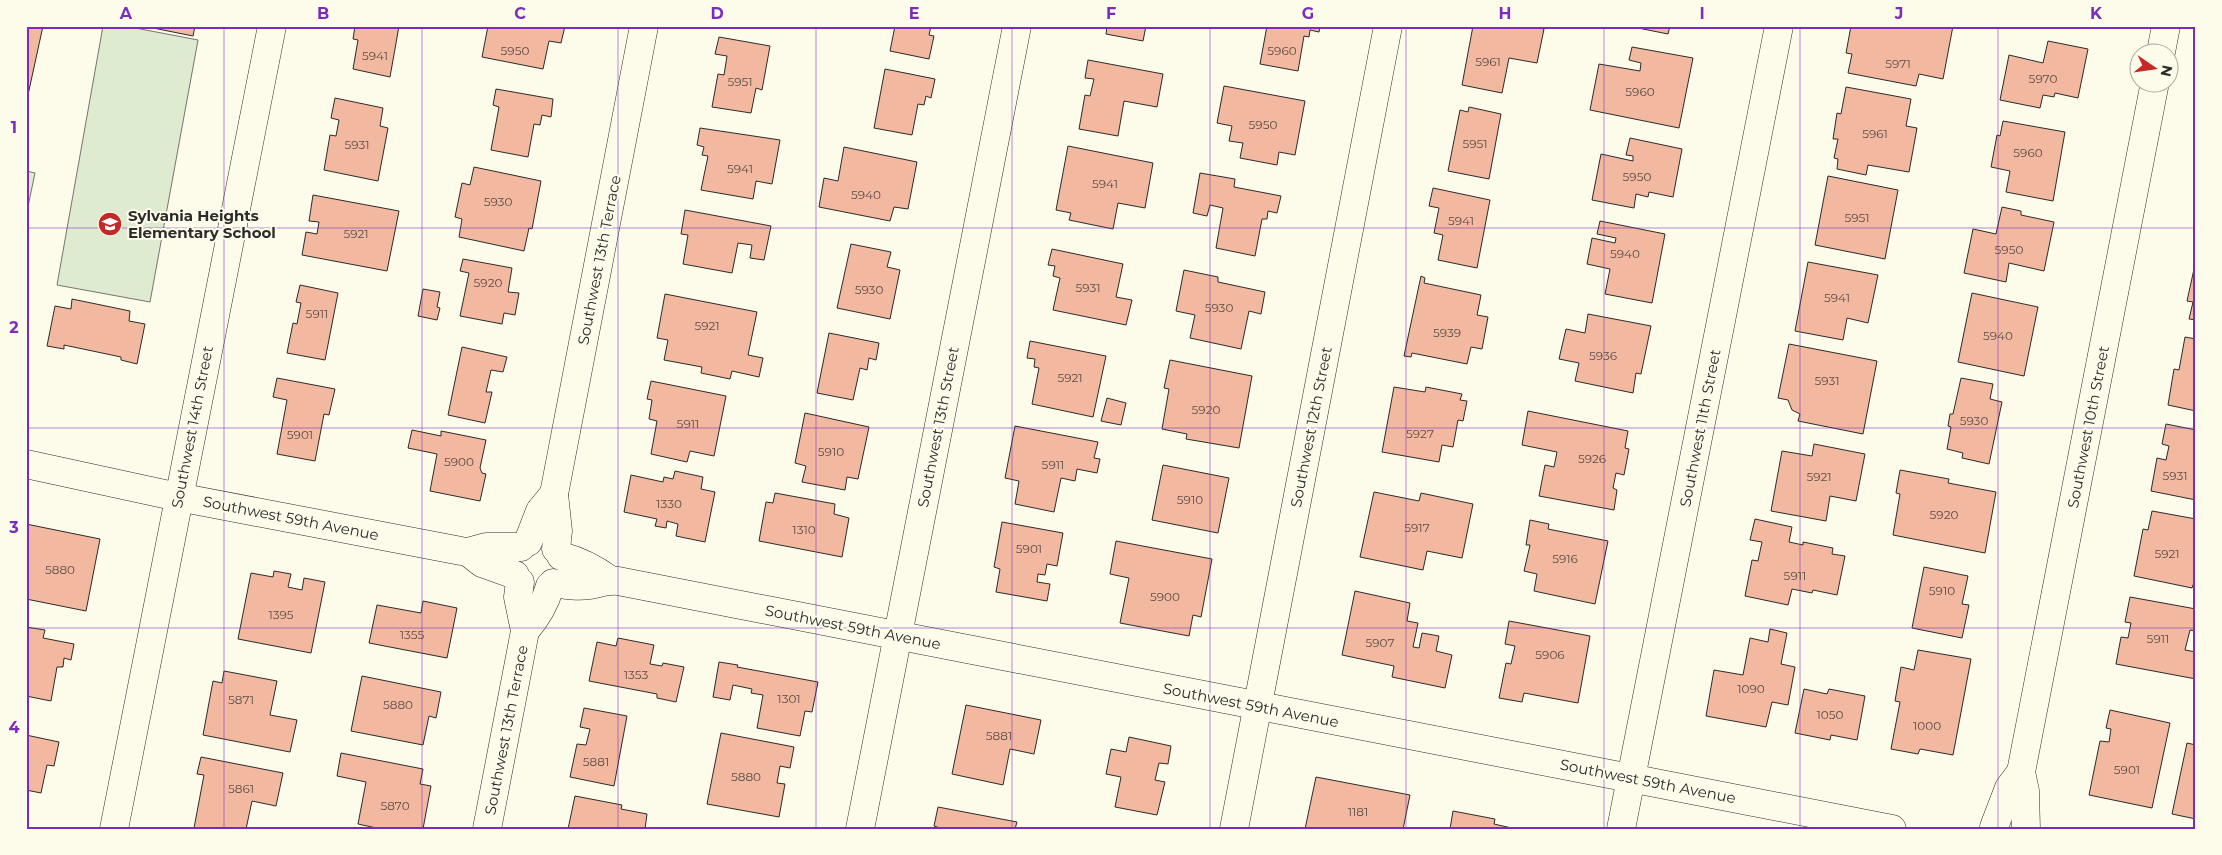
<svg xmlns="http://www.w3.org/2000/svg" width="2222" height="855" viewBox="0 0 2222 855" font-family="Montserrat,sans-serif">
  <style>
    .green { fill: #deebd1; stroke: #74746e }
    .building { fill: #f2b8a0; stroke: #2b2b2b }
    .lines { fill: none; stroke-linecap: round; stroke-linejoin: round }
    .street-casing { stroke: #2b2b2b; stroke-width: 29 }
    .street { stroke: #fdfbea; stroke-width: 28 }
    .grid { fill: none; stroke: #7b2cbf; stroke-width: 1; stroke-opacity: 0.55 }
    .labels { text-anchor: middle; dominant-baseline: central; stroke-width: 4; stroke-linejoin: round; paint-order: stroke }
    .number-label { font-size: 12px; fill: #5d4e48 }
    .poi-label { font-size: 15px; font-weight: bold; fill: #2b2b2b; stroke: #fdfbea; text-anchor: start }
    .street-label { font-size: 15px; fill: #2b2b2b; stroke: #fdfbea }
    .neatline { fill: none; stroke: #7b2cbf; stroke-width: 2 }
    .grid-label { font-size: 16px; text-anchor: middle; font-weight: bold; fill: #7b2cbf }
  </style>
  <rect width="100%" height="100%" fill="#fdfbea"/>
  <!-- green -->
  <g class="green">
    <polygon points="103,26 125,26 198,40 150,302 57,285"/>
    <polygon points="26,171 35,173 26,216"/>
  </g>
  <!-- building -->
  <g class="building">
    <polygon points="26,26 43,26 26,104"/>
    <polygon points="143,26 195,26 193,36"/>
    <polygon points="355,26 399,26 390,77 353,69 358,40 353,39"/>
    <polygon points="488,26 565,26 561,43 549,41 543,69 482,57"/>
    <polygon points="895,26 931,26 929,35 934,36 929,59 890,51"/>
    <polygon points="1107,26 1146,26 1143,41 1106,34"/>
    <polygon points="1267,26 1320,26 1319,32 1310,30 1309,37 1304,36 1298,71 1260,64"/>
    <polygon points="1473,26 1528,26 1544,29 1537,63 1509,58 1502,93 1462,85"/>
    <polygon points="1628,26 1670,26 1668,34"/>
    <polygon points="1851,26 1953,26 1943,79 1919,74 1916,86 1848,73 1852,54 1846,53"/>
    <polygon points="719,37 770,46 762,90 756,88 751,113 712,107 718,74 724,75 727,56 715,54"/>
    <polygon points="2048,41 2088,49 2078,98 2055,93 2054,97 2043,95 2040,108 2000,100 2009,55 2043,63"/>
    <polygon points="1632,47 1693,58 1679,128 1590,110 1599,64 1640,71 1641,63 1629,60"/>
    <polygon points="1088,60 1163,74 1157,107 1124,101 1118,136 1079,129 1085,95 1090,96 1094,79 1085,78"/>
    <polygon points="885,69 935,79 931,98 926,96 924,105 918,104 912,135 874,128"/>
    <polygon points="1224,86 1305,101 1295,155 1279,152 1277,165 1240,158 1243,143 1229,141 1232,126 1217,123"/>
    <polygon points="1846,87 1911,99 1906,126 1917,128 1909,172 1868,165 1866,175 1837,169 1838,159 1834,158 1838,139 1833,139 1837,113 1841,114"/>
    <polygon points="496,89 553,99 551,117 542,115 540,125 534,124 528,157 491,150 499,107 493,105"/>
    <polygon points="335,98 383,108 380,126 388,128 378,181 324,170 330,135 336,136 339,120 331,118"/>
    <polygon points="1469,107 1501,114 1489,179 1448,171 1460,110 1468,112"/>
    <polygon points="2003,121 2065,132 2053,201 2006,192 2010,171 1991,167 1997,135 2000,136"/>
    <polygon points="700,128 780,140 772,184 756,181 753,199 701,190 708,156 702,155 704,147 697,145"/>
    <polygon points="1630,138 1682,149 1673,197 1649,192 1648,197 1636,194 1634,208 1592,200 1601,154 1633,161 1633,156 1626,155"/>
    <polygon points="1068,146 1153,163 1145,208 1118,203 1113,229 1069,220 1071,213 1056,210"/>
    <polygon points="844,147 917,162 908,209 894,207 890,221 819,207 824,178 838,181"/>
    <polygon points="474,167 541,181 532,229 529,228 524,251 459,237 462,219 455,217 462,183 470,185"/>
    <polygon points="1200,173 1235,179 1234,187 1281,196 1277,213 1268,211 1267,219 1262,219 1255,256 1216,248 1223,208 1210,205 1207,216 1193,213"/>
    <polygon points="1828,176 1898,190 1885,259 1815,245"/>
    <polygon points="1433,188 1490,200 1477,268 1438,260 1443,235 1434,233 1439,208 1429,206"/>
    <polygon points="313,195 399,211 387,271 302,255 306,232 317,234 319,222 309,221"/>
    <polygon points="2002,207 2021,211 2021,215 2054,222 2044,271 2009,263 2006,282 1964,273 1973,229 1996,234"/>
    <polygon points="685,210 771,226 764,260 750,258 752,245 738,243 732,273 683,264 688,235 681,234"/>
    <polygon points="1600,221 1665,234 1652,303 1605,294 1610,269 1587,264 1592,238 1615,243 1616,238 1597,234"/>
    <polygon points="851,244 891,252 887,267 900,270 890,319 837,308"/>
    <polygon points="1052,249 1123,264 1116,297 1132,300 1126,325 1053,310 1060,278 1053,276 1055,266 1048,265"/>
    <polygon points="463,259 512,268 508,292 519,293 515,315 504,313 502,324 460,316 469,273 460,271"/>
    <polygon points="1808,262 1878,275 1868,323 1847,318 1843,340 1795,331"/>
    <polygon points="2194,269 2196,269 2196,320 2189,319 2193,302 2187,301"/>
    <polygon points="1184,270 1218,277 1218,282 1265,292 1261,314 1249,311 1241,349 1190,338 1195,315 1176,311"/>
    <polygon points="1421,276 1425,278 1424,283 1481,295 1477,315 1488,317 1482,349 1471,347 1467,364 1412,353 1411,357 1404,356"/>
    <polygon points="300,285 338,293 325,360 287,353 293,323 297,324 301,303 296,302"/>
    <polygon points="423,289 440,292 437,307 440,308 437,320 418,316"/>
    <polygon points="1972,293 2038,307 2024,376 1958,362"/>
    <polygon points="665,294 757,312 748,355 763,358 759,377 732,371 730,379 701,373 702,367 664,360 668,340 657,338"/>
    <polygon points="72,299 130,311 129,321 145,324 137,364 121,360 121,357 64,345 64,349 47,346 55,306 71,309"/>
    <polygon points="1588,314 1651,326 1641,374 1636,373 1633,393 1575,381 1579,363 1559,359 1566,329 1585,333"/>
    <polygon points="829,333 879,343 876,360 869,358 867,370 860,368 853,400 817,393"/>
    <polygon points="2185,337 2196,339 2196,411 2168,405 2174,369 2179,370"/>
    <polygon points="1030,341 1106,356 1093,417 1032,404 1039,368 1034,367 1035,359 1027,358"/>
    <polygon points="1789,344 1877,361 1863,434 1798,421 1800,414 1792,410 1788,400 1778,398"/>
    <polygon points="462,347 507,357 503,372 491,370 486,392 492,392 485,423 448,415"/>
    <polygon points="1170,360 1252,376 1239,448 1186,439 1187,434 1162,429 1169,389 1164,388"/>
    <polygon points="277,378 335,389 329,415 324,414 315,461 277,454 287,400 273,397"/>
    <polygon points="1961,378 1993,384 1990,399 2002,402 1989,464 1962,458 1963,453 1947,449 1951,427 1948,426 1950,414 1953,414"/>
    <polygon points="651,381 726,396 714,456 690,451 687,462 651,454 657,421 649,419 652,400 647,399"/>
    <polygon points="1394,387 1425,392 1426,387 1462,394 1460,400 1467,401 1463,421 1458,420 1453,447 1442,445 1439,462 1382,452"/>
    <polygon points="1107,398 1126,403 1121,425 1101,421"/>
    <polygon points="1528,411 1628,431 1625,448 1629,449 1624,475 1616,473 1613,488 1617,490 1614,510 1539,496 1545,465 1554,467 1557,452 1522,445"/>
    <polygon points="805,413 869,427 858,479 847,477 845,490 802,482 806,466 795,463"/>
    <polygon points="2166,424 2196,430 2196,500 2151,491 2157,458 2166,460 2169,446 2162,444"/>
    <polygon points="1015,426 1098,442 1094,458 1100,459 1097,473 1077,469 1075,481 1061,478 1054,512 1015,504 1019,481 1005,478"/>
    <polygon points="412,430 441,436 441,431 486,440 480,468 482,473 486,474 480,501 430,491 437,454 408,448"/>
    <polygon points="1814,444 1865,454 1856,501 1830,496 1826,521 1771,511 1782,451 1812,456"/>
    <polygon points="1163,465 1229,478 1218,533 1152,520"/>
    <polygon points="1900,470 1949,479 1948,483 1996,492 1985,553 1893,535 1900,494 1896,493"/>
    <polygon points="675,471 703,477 701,489 715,492 705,542 676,536 678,524 667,521 666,528 655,526 657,519 624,512 631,475 663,482 664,477 673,479"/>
    <polygon points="1374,492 1419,501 1421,493 1473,504 1462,558 1427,551 1423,570 1360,557"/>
    <polygon points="775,493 835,504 834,514 849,518 842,557 759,541 766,502 773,503"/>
    <polygon points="2152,511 2196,519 2196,577 2192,588 2134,576 2143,529 2148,530"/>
    <polygon points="1755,519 1792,527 1789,542 1803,545 1803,542 1833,548 1832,554 1845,556 1837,595 1813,590 1812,593 1792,589 1788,605 1745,596 1752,560 1758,561 1762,542 1750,540"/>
    <polygon points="1530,520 1549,524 1548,529 1608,541 1595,604 1534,591 1537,574 1524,571 1530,545 1526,545"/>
    <polygon points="1002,522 1063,533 1057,566 1047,564 1045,575 1038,574 1037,582 1050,584 1047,601 996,592 1000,569 994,567"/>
    <polygon points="26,524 100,539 86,611 26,599"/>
    <polygon points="1116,541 1212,559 1201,617 1193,615 1189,636 1120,623 1129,578 1110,574"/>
    <polygon points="1924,567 1968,576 1962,604 1969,605 1962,638 1912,628"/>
    <polygon points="274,571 291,574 288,587 302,590 304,578 325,582 311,653 238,639 251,573 273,577"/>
    <polygon points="1355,591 1410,603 1407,621 1418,623 1413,647 1419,648 1422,633 1439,636 1436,651 1452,655 1445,688 1392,677 1394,666 1342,655"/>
    <polygon points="2130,597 2196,609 2196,631 2190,630 2185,650 2196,652 2196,679 2116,664 2121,637 2128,638 2131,623 2125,622"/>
    <polygon points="423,601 457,608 447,658 369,643 377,605 421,613"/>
    <polygon points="1509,621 1590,636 1578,703 1524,693 1522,702 1499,698 1506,663 1511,664 1515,646 1505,644"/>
    <polygon points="26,627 45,630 43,638 74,644 71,660 64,658 63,667 57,667 51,701 26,696"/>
    <polygon points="1770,629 1787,633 1781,664 1795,667 1788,705 1772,702 1766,727 1706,716 1714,670 1743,675 1750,638 1768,642"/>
    <polygon points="618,638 654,645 650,664 662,666 663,663 684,667 676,702 657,698 657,694 589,681 597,642 616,646"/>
    <polygon points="1918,650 1971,659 1953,755 1920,749 1918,754 1891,749 1900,702 1895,701 1901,667 1914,670"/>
    <polygon points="719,662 738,665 737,667 818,682 812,712 805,711 800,736 757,728 763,695 751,693 752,689 733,685 730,700 713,697"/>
    <polygon points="224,671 277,681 270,715 297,720 290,752 203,735 213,681 222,683"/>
    <polygon points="362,676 441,692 436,718 429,716 423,745 351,731"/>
    <polygon points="1804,689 1827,694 1829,689 1865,696 1857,740 1831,735 1830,740 1795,733"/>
    <polygon points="966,705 1041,720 1034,754 1010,749 1003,785 952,774"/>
    <polygon points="584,708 627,716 614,786 570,777 577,744 586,745 590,729 580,727"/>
    <polygon points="2110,710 2170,723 2152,808 2089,795 2100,741 2109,742 2111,729 2106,728"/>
    <polygon points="721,733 794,747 790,768 780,766 777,783 785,784 779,817 707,804"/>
    <polygon points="26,735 59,742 54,766 47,765 41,793 26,790"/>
    <polygon points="1129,737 1171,746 1168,764 1159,763 1155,780 1165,782 1157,815 1115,807 1121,777 1106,774 1111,749 1126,752"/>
    <polygon points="2187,743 2196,745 2196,819 2172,814"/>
    <polygon points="341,753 423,769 420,784 431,786 423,829 381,829 358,824 366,782 337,776"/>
    <polygon points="201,757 283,773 276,806 252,801 246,829 194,828 204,775 197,774"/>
    <polygon points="1316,777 1410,795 1403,829 1305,829"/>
    <polygon points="575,796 622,805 621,809 647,814 645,829 568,829"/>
    <polygon points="938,807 1017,822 1015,829 943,829 934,826"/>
    <polygon points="1453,811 1495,819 1494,824 1516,829 1450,829"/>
  </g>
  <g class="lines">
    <!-- street casing -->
    <g class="street-casing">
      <g id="street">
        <polyline points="2161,52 2166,26"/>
        <polyline points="26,464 178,497 461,551 468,552 486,547 521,547"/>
        <polyline points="528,542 540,511 554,494"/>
        <polyline points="556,549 558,531 554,494 644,26"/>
        <polyline points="468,552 482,563 515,575"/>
        <path d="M561,556C580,561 594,568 610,580"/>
        <path d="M553,583C566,585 577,587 590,585C600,583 607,580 618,581L1892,829"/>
        <path d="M525,631C537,617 545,604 550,586"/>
        <polyline points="1994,827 2009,788 2021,772"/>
        <polyline points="114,829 272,26"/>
        <polyline points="487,829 525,631 518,597 520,582"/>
        <polyline points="860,829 1017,26"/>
        <polyline points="1234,829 1388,26"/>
        <polyline points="1621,829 1779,26"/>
        <polyline points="2026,829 2025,791 2021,772 2155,82"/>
      </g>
    </g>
    <!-- street -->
    <use href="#street" class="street"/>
  </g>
  <!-- grid -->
  <path class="grid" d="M224,26V829M422,26V829M618,26V829M816,26V829M1012,26V829M1210,26V829M1406,26V829M1604,26V829M1800,26V829M1998,26V829M26,228H2196M26,428H2196M26,628H2196"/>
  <!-- icons -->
  <defs>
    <g id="school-disc" transform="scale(1.25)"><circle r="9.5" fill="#c62828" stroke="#fdfbea"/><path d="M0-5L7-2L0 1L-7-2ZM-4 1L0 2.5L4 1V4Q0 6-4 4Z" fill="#fff"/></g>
  </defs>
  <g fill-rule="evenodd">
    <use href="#school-disc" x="110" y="224"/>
  </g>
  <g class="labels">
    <!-- number labels -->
    <g class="number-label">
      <text x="515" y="50">5950</text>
      <text x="1282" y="50">5960</text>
      <text x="375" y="55">5941</text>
      <text x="1488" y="61">5961</text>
      <text x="1898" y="63">5971</text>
      <text x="2043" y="78">5970</text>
      <text x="740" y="81">5951</text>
      <text x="1640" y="91">5960</text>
      <text x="1263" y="124">5950</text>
      <text x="1875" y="133">5961</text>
      <text x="1475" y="143">5951</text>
      <text x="357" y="144">5931</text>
      <text x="2028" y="152">5960</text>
      <text x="740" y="168">5941</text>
      <text x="1637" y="176">5950</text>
      <text x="1105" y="183">5941</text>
      <text x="866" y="194">5940</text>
      <text x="498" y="201">5930</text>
      <text x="1857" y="217">5951</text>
      <text x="1461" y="220">5941</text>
      <text x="356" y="233">5921</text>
      <text x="2009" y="249">5950</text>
      <text x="1625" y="253">5940</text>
      <text x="488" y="282">5920</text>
      <text x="1088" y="287">5931</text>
      <text x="869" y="289">5930</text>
      <text x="1837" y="297">5941</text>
      <text x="1219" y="307">5930</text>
      <text x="317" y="313">5911</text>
      <text x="707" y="325">5921</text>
      <text x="1447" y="332">5939</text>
      <text x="1998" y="335">5940</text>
      <text x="1603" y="355">5936</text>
      <text x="1070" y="377">5921</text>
      <text x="1827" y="380">5931</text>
      <text x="1206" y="409">5920</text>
      <text x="1974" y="420">5930</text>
      <text x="688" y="423">5911</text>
      <text x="1420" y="433">5927</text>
      <text x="300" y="434">5901</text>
      <text x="831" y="451">5910</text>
      <text x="1592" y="458">5926</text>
      <text x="459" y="461">5900</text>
      <text x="1053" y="464">5911</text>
      <text x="2175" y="475">5931</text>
      <text x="1819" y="476">5921</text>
      <text x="1190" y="499">5910</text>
      <text x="669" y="503">1330</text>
      <text x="1944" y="514">5920</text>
      <text x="1417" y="527">5917</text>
      <text x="804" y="529">1310</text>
      <text x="1029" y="548">5901</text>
      <text x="2167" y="553">5921</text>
      <text x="1565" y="558">5916</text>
      <text x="60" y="569">5880</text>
      <text x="1795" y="575">5911</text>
      <text x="1942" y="590">5910</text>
      <text x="1165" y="596">5900</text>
      <text x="281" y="614">1395</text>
      <text x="412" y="634">1355</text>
      <text x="2158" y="638">5911</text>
      <text x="1380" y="642">5907</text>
      <text x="1550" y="654">5906</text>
      <text x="636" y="674">1353</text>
      <text x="1751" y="688">1090</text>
      <text x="789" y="698">1301</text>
      <text x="241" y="699">5871</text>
      <text x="398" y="704">5880</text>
      <text x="1830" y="714">1050</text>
      <text x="1927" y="725">1000</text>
      <text x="999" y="735">5881</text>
      <text x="596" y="761">5881</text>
      <text x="2127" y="769">5901</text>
      <text x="746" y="776">5880</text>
      <text x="241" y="788">5861</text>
      <text x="395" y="805">5870</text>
      <text x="1358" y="811">1181</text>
    </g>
    <!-- poi labels -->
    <g class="poi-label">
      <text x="128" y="215">Sylvania Heights<tspan x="128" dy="17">Elementary School</tspan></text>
    </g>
    <!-- street labels -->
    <g class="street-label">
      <text transform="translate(599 260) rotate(-79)">Southwest 13th Terrace</text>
      <text transform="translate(192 427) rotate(-79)">Southwest 14th Street</text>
      <text transform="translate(938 427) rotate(-79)">Southwest 13th Street</text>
      <text transform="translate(1311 427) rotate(-79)">Southwest 12th Street</text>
      <text transform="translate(2088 427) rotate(-79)">Southwest 10th Street</text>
      <text transform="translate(1700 428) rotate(-79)">Southwest 11th Street</text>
      <text transform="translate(291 518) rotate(11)">Southwest 59th Avenue</text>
      <text transform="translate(853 627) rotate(11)">Southwest 59th Avenue</text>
      <text transform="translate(1251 705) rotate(11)">Southwest 59th Avenue</text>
      <text transform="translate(506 730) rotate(-79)">Southwest 13th Terrace</text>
      <text transform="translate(1648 781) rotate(11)">Southwest 59th Avenue</text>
    </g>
  </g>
  <!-- border -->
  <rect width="2222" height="855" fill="none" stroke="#fdfbea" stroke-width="55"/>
  <!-- north arrow -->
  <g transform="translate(2154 68) rotate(103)"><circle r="24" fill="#fdfbea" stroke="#a9a89e"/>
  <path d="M0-4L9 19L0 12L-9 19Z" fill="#c62828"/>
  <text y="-8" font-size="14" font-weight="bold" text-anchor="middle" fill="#2b2b2b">N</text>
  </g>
  <rect x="28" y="28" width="2166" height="800" class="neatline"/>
  <g class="grid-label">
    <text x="126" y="19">A</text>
    <text x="323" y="19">B</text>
    <text x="520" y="19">C</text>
    <text x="717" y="19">D</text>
    <text x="914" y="19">E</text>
    <text x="1111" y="19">F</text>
    <text x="1308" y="19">G</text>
    <text x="1505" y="19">H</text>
    <text x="1702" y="19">I</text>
    <text x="1899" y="19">J</text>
    <text x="2096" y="19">K</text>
    <text x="14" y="133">1</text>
    <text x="14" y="333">2</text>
    <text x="14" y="533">3</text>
    <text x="14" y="733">4</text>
  </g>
</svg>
